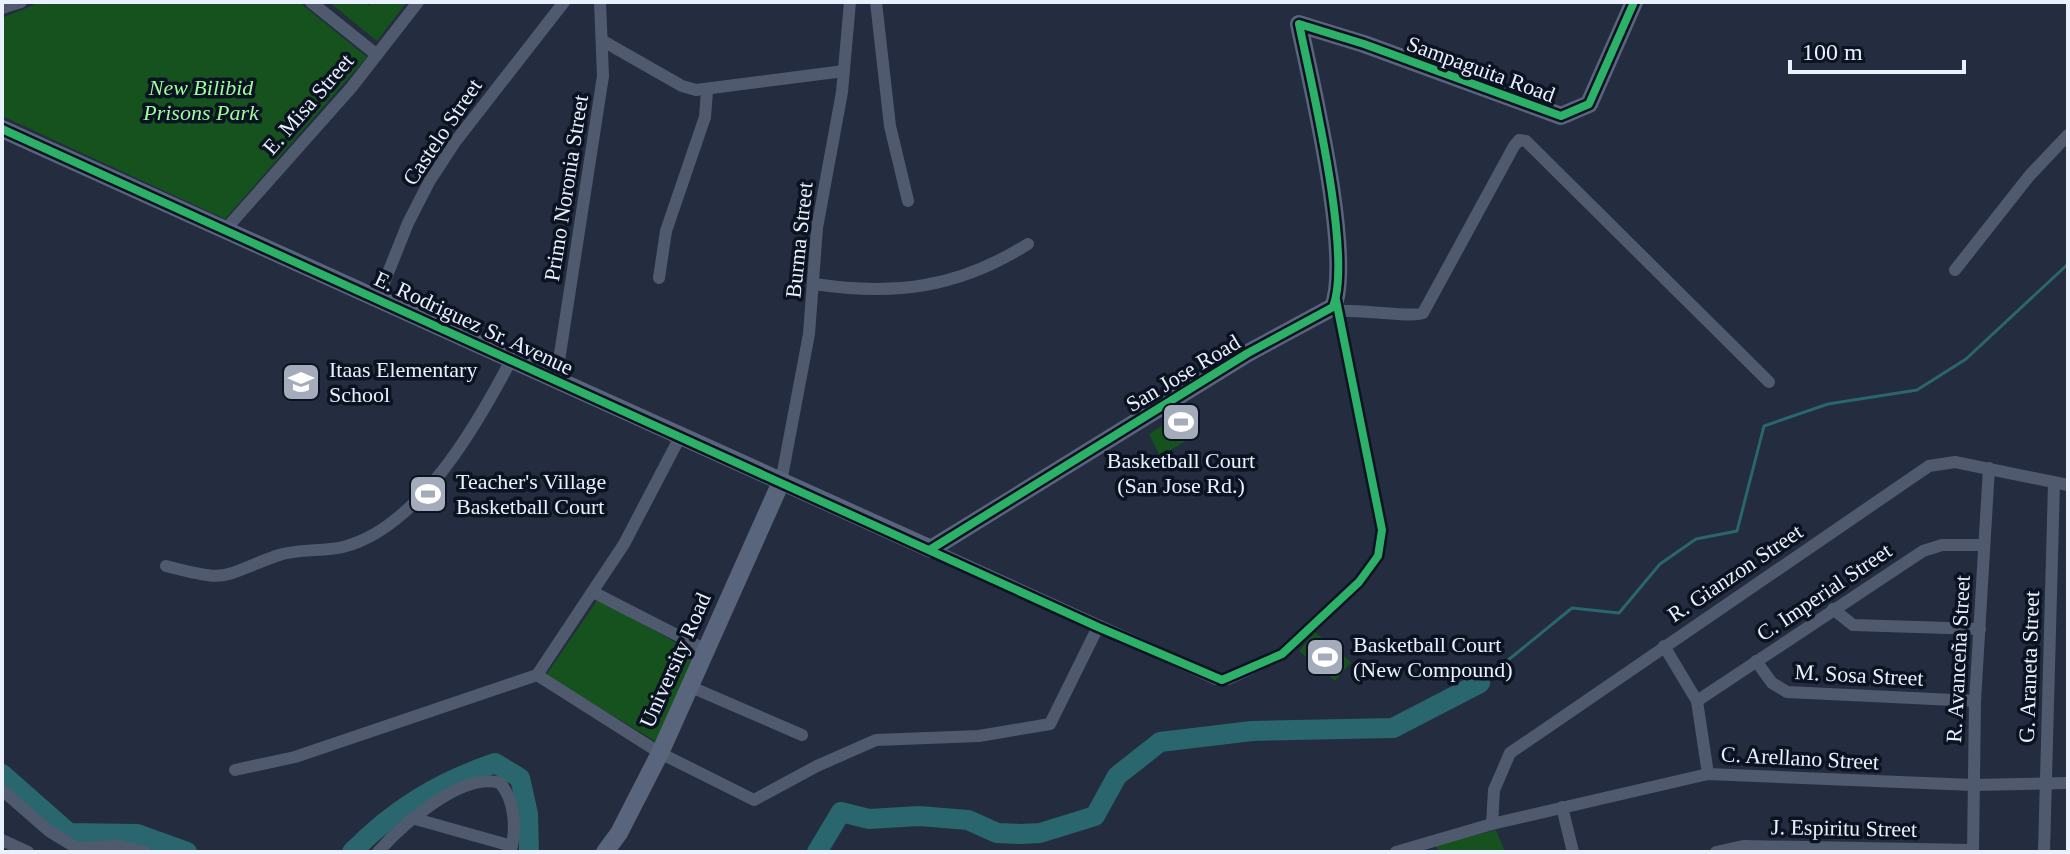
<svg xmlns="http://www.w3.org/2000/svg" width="2070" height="854" viewBox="0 0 2070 854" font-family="'Times New Roman',serif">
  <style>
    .green { fill: #16521e }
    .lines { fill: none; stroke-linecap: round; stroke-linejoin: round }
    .stream { stroke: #29666d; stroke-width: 3 }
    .river { stroke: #29666d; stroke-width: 20 }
    .street { stroke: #505a6f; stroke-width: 12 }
    .secondary { stroke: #59647d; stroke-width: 18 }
    .cycleway-casing { stroke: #0b1221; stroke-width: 13 }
    .cycleway { stroke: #2db169; stroke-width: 8 }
    .labels { text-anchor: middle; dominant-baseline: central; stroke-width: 7; stroke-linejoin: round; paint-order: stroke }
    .street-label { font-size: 22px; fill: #e9f0fe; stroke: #0b1221 }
    .park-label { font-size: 22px; font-style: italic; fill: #9efd9d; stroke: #0b1221 }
    .poi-label { font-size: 22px; fill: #e9f0fe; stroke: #0b1221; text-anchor: start }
  </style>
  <rect width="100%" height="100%" fill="#242c3f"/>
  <!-- green -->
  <g class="green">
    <polygon points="41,2 299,2 367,57 225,219 2,116 2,18"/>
    <polygon points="329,2 365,2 369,6 373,2 407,2 377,41"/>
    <polygon points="1188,410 1200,433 1160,456 1149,434"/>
    <polygon points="598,599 700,656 660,744 546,675"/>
    <polygon points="1315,632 1351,662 1335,681 1299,651"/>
    <polygon points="1496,830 1505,852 1438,852 1436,845"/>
  </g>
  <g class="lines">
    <!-- stream -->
    <polyline class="stream" points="1480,683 1572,608 1619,613 1660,564 1696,539 1737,531 1764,426 1828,404 1917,390 1966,359 2068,264"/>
    <!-- river -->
    <g class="river">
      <polyline points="2,774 69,833 137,834 187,852"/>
      <path d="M352,852C394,809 439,782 495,763L520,778L528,814L529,852"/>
      <polyline points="817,852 841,812 869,819 919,816 968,820 997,833 1021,834 1040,833 1095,816 1117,776 1160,742 1252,731 1393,728 1480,683"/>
    </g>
    <!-- street -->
    <g class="street">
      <polyline points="311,2 377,55"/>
      <polyline points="876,2 890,126 908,201"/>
      <polyline points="2,8 21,2"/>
      <polyline points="603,41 682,86 696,90 844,71"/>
      <polyline points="225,230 351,88 418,2"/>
      <polyline points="1955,270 2030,175 2068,135"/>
      <polyline points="659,278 666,231 705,117 707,91"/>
      <path d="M814,284C895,296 958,288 1028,244"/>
      <polyline points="378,298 408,223 429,182 455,142 564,2"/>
      <path d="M1337,311C1356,309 1415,318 1423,313L1514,146L1519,140L1526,141L1769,382"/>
      <polyline points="556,380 603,76 600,2"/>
      <polyline points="781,482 809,334 817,228 842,92 850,2"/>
      <polyline points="931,549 1216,679 1228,679 1282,654 1359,582 1378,556 1382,530 1336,300"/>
      <path d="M166,566C231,583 218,577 276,556C298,548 322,552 343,547C419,528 478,423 511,360"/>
      <polyline points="593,592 706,650"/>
      <polyline points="1833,609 1853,625 1980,629"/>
      <polyline points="1664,646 1697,701 1708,774"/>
      <polyline points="1756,661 1772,683 1787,692 1975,701"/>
      <polyline points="537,675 660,753 754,800 817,766 876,740 979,736 1050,724 1098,627"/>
      <polyline points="691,687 802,735"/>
      <polyline points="1697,701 1923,551 1942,545 1983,545"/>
      <polyline points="235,770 295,757 537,675 624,544 680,437"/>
      <polyline points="2,790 49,831 77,848 120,846 145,852"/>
      <polyline points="1562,807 1573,852"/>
      <polyline points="412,818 512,846"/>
      <polyline points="1492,824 1494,790 1510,753 1929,466 1955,462 2068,485"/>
      <polyline points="2,840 28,852"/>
      <path d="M378,852C401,826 462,771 500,783C515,800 517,831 510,852"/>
      <polyline points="1396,852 1492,824 1708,774 1973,785 2068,783"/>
      <polyline points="1716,852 1743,846 1973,850"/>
      <polyline points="1973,852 1975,701 1989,468"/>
      <polyline points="2044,852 2054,483"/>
    </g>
    <!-- secondary -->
    <g class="secondary">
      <path d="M2,129L931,549L1248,353L1333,307C1353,256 1311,82 1299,24L1364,44L1561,116L1589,104L1634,2"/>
      <polyline points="605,852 619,833 660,753 781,482"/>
    </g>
    <!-- cycleway casing -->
    <g class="cycleway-casing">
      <g id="cycleway">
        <polyline points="2,129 1098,627 1222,680 1282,654 1359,582 1378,556 1382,530 1336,300"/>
        <path d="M931,549L1248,353L1333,307C1353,256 1311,82 1299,24L1364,44L1561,116L1589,104L1634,2"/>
      </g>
    </g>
    <!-- cycleway -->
    <use href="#cycleway" class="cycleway"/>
  </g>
  <!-- icons -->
  <defs>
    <g id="school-square" transform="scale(2)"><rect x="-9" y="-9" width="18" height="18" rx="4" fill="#a4abbb" stroke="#0b1221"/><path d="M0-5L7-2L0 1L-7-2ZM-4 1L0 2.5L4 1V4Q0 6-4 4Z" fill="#fff"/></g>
    <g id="stadium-square" transform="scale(2)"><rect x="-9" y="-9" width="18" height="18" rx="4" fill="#a4abbb" stroke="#0b1221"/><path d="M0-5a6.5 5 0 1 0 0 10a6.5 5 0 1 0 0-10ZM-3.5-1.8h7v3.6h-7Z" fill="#fff"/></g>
  </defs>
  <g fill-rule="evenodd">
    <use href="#school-square" x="301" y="382"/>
    <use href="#stadium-square" x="1181" y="422"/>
    <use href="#stadium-square" x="428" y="494"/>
    <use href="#stadium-square" x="1325" y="657"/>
  </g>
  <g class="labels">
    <!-- street labels -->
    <g class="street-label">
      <text transform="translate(1481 69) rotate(20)">Sampaguita Road</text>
      <text transform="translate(308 104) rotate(-49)">E. Misa Street</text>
      <text transform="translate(442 132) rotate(-56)">Castelo Street</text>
      <text transform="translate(566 188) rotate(-81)">Primo Noronia Street</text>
      <text transform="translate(799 240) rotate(-84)">Burma Street</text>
      <text transform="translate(474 323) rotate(25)">E. Rodriguez Sr. Avenue</text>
      <text transform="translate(1183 373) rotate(-31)">San Jose Road</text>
      <text transform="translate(1735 573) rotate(-34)">R. Gianzon Street</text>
      <text transform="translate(1824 592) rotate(-34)">C. Imperial Street</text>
      <text transform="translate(1958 659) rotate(-87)">R. Avanceña Street</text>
      <text transform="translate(675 660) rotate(-66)">University Road</text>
      <text transform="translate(2029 667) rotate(-88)">G. Araneta Street</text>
      <text transform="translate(1859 675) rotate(3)">M. Sosa Street</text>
      <text transform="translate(1800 758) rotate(3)">C. Arellano Street</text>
      <text transform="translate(1844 828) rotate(1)">J. Espiritu Street</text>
    </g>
    <!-- park labels -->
    <g class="park-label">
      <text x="201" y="87">New Bilibid<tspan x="201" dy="25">Prisons Park</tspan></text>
    </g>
    <!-- poi labels -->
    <g class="poi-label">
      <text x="329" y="369">Itaas Elementary<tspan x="329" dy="25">School</tspan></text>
      <text x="1181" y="460" text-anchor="middle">Basketball Court<tspan x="1181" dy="25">(San Jose Rd.)</tspan></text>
      <text x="456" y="481">Teacher's Village<tspan x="456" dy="25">Basketball Court</tspan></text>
      <text x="1353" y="644">Basketball Court<tspan x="1353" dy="25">(New Compound)</tspan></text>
    </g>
  </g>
  <!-- border -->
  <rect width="2070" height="854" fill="none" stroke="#e9f0fe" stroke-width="8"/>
  <!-- scale -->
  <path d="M1790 60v12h174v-12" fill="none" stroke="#e9f0fe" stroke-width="4"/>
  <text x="1802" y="60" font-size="24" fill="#e9f0fe" stroke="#0b1221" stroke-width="6" paint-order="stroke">100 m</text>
</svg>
